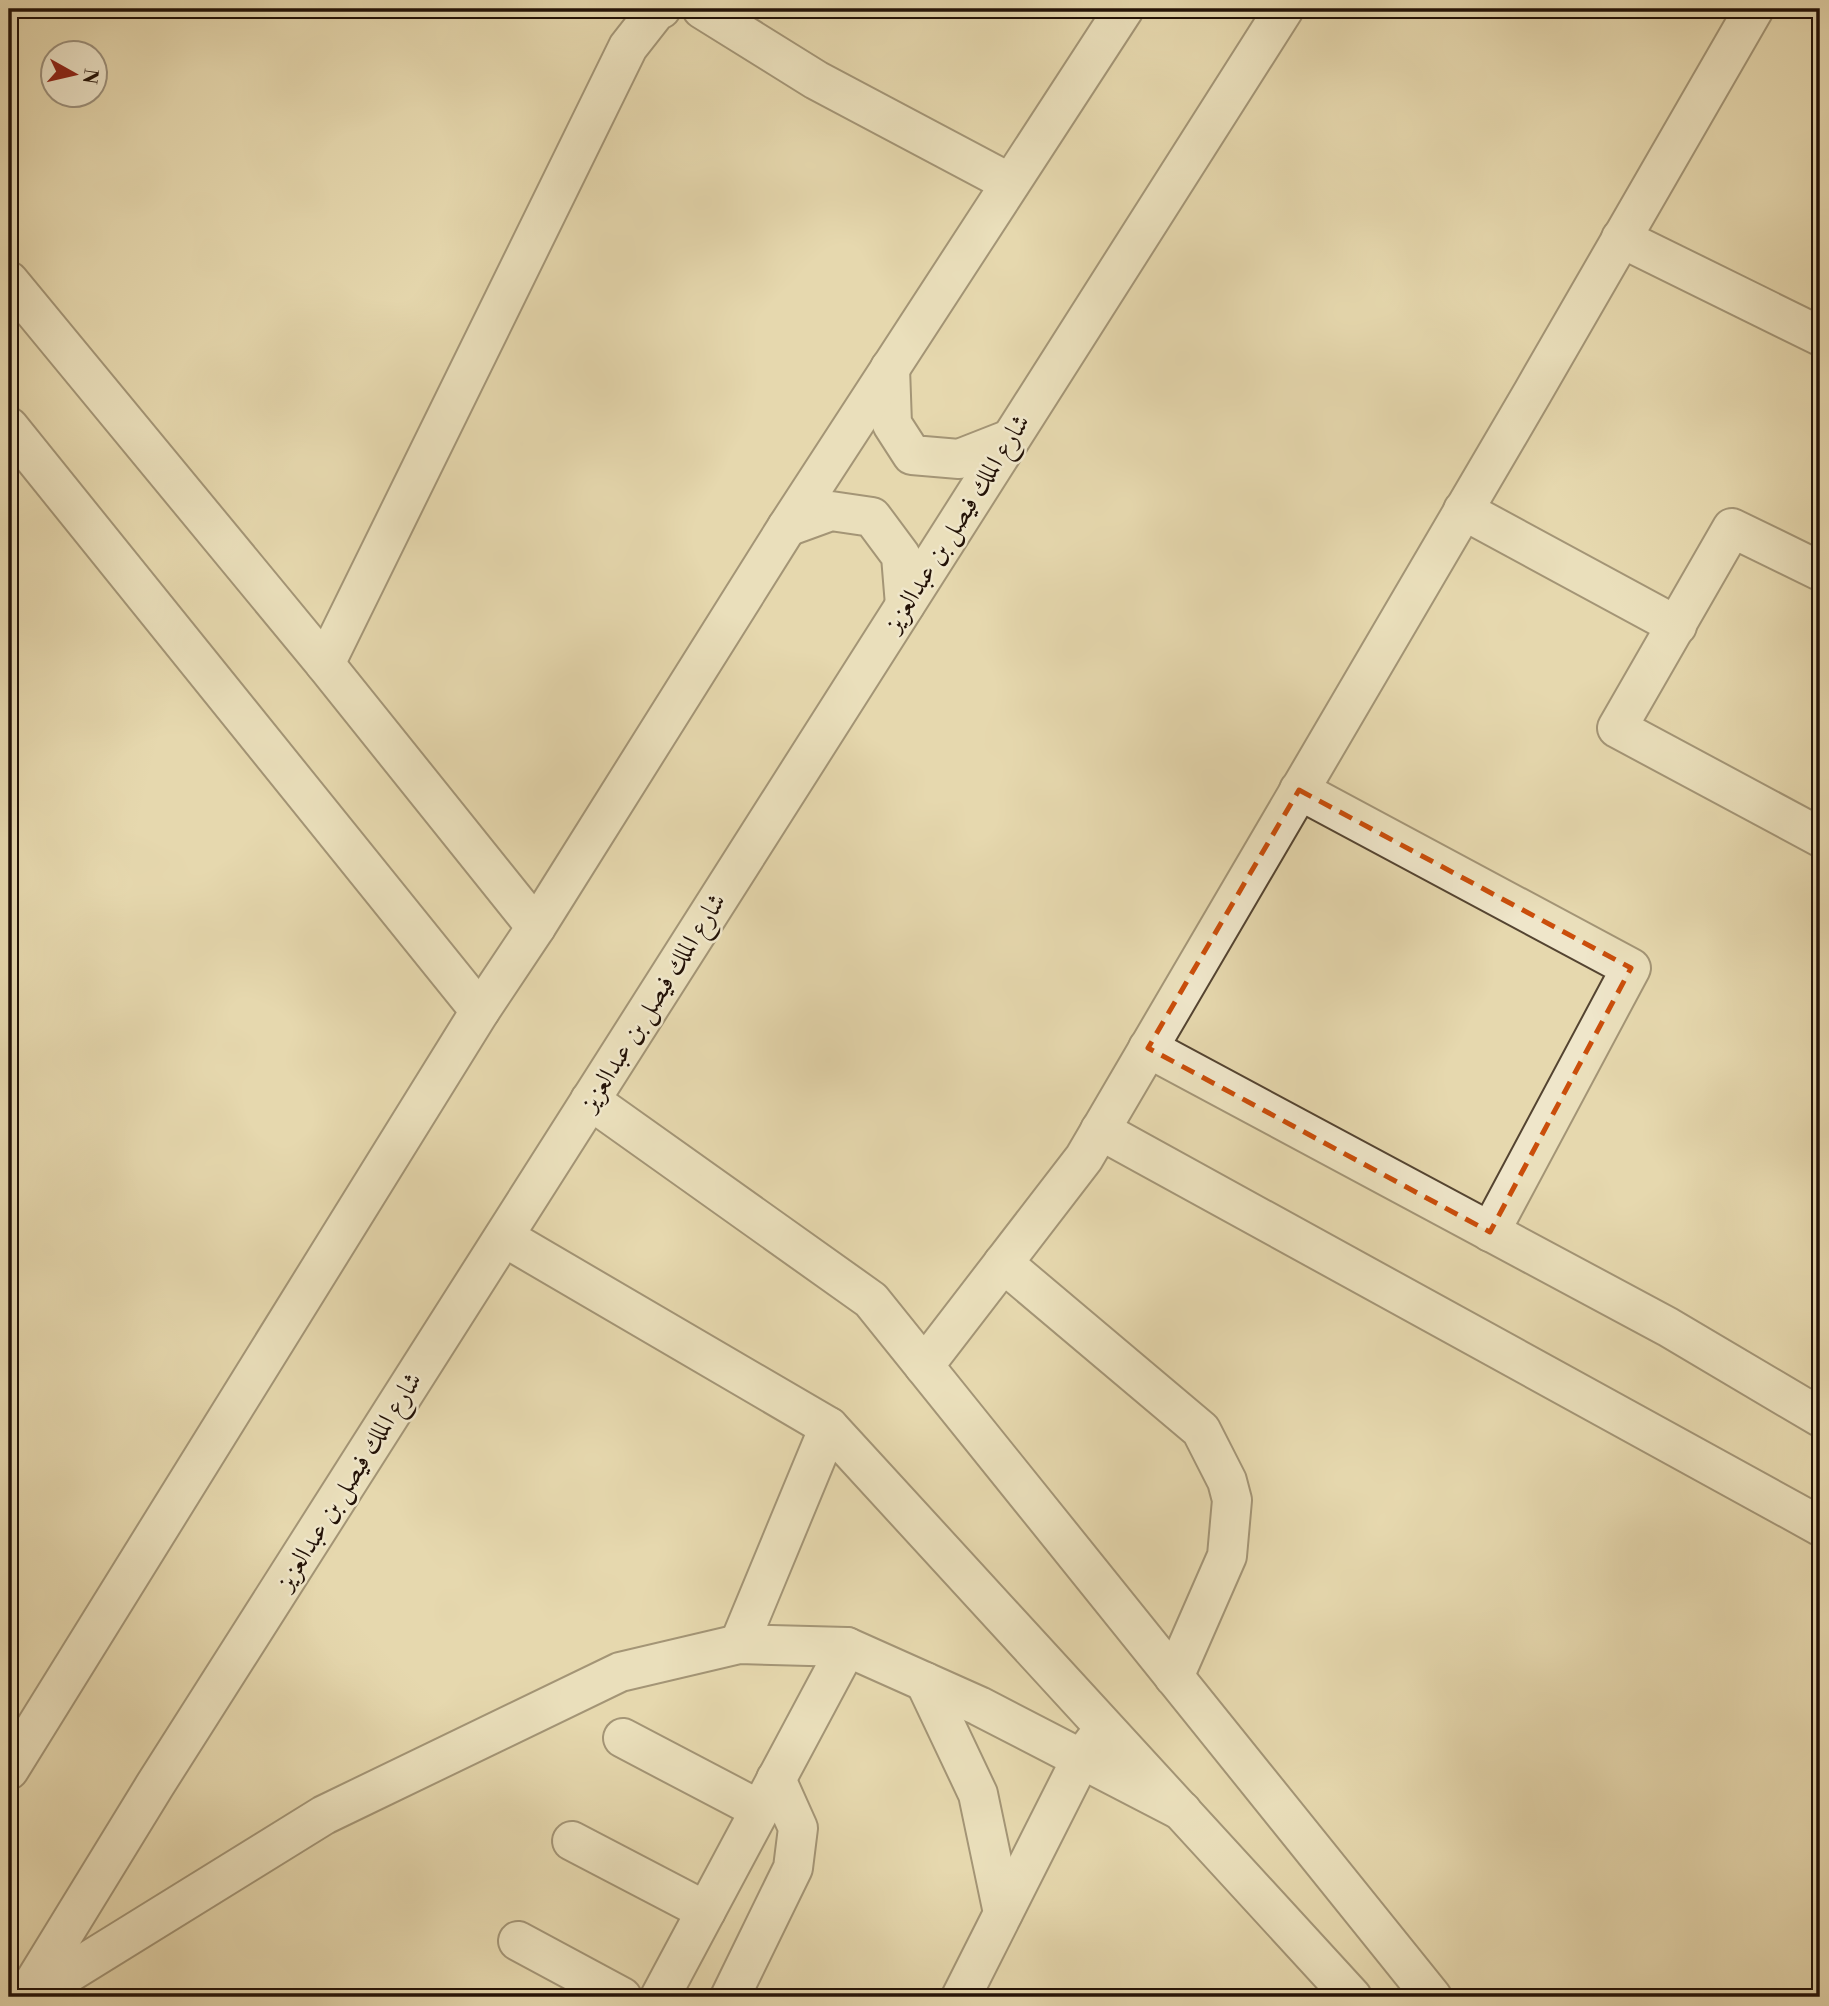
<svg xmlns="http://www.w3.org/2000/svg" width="1829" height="2006" viewBox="0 0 1829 2006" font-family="'Libre Bodoni',Amiri,serif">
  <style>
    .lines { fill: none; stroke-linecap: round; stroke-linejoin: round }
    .minor-casing { stroke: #544431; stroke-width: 42 }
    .minor { stroke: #efe6ca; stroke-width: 38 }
    .marked { fill: none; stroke: #ca4e0b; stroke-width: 5; stroke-dasharray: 14 9; stroke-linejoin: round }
    .labels { text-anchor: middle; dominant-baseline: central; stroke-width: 5; stroke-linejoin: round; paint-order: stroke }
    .street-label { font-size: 26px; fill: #231207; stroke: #efe6ca }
  </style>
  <rect width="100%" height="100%" fill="#e6d8ae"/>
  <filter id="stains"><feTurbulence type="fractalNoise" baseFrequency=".00286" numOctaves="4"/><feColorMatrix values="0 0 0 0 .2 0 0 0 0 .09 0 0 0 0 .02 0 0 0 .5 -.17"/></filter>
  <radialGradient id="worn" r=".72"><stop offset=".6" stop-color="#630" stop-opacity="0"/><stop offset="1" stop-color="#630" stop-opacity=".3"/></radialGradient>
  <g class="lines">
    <!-- minor casing -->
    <g class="minor-casing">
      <g id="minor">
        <polyline points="702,9 816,80 1010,183"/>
        <polyline points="1621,238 1820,336"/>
        <polyline points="9,281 325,664 536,927"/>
        <polyline points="890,368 892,424 912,455 959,459 1010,439"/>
        <polyline points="9,427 480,1011"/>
        <polyline points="1463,510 1677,626"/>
        <polyline points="787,527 831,511 872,517 901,556 905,605"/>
        <polyline points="1820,571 1732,528 1617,728 1820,837"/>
        <polyline points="325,664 628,47 657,10 661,9"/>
        <polyline points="1299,790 1631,968 1490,1232"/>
        <polyline points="1148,1048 1668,1327 1820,1417"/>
        <polyline points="590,1100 871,1300 1432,1997"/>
        <polyline points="1100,1130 1820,1526"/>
        <polyline points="504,1237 829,1427 1352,1997"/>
        <polyline points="1003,1263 1201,1430 1227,1481 1232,1500 1227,1556 1174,1677"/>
        <polyline points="924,1366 1084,1158 1533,392 1754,9"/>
        <polyline points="739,1644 829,1427"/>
        <polyline points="925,1682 978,1794 1003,1913"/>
        <polyline points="623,1738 760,1810"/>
        <polyline points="9,1770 480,1011 536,927 787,527 1124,9"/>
        <polyline points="572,1841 706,1911"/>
        <polyline points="518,1941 622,1997"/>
        <polyline points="25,1997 155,1785 1284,9"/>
        <polyline points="30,1997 324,1815 620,1672 739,1644 847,1647 979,1706 1182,1811"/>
        <polyline points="660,1997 847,1647"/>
        <polyline points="730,1997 793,1868 798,1828 776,1779"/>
        <polyline points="961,1997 1081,1759 1097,1738"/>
      </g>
    </g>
    <!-- minor -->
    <use href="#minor" class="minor"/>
  </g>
  <!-- marked area -->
  <path d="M0 0H1829V2006H0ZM1299,790L1631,968L1490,1232L1148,1048Z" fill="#e6d8ae" fill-opacity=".55" fill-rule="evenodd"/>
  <path class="marked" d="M1299,790L1631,968L1490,1232L1148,1048Z"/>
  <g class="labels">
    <!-- street labels -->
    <g class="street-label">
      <text transform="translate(957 523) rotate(-58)">شارع الملك فيصل بن عبدالعزيز</text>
      <text transform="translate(653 1002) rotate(-58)">شارع الملك فيصل بن عبدالعزيز</text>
      <text transform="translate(349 1481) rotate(-58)">شارع الملك فيصل بن عبدالعزيز</text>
    </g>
  </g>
  <!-- margin -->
  <rect width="1829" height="2006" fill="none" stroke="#e6d8ae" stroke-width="35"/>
  <rect x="10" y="10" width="1808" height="1985" fill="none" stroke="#231207" stroke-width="3.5"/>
  <rect x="18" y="18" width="1794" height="1971" fill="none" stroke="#231207" stroke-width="2"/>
  <!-- north arrow -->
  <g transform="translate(74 74) rotate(98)"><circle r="33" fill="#efe6ca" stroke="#9d917c" stroke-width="2"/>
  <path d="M0-5L12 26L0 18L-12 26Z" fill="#8f2418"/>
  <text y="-10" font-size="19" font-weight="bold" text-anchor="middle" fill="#231207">N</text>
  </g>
  <rect width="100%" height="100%" filter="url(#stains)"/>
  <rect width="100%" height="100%" fill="url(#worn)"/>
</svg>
